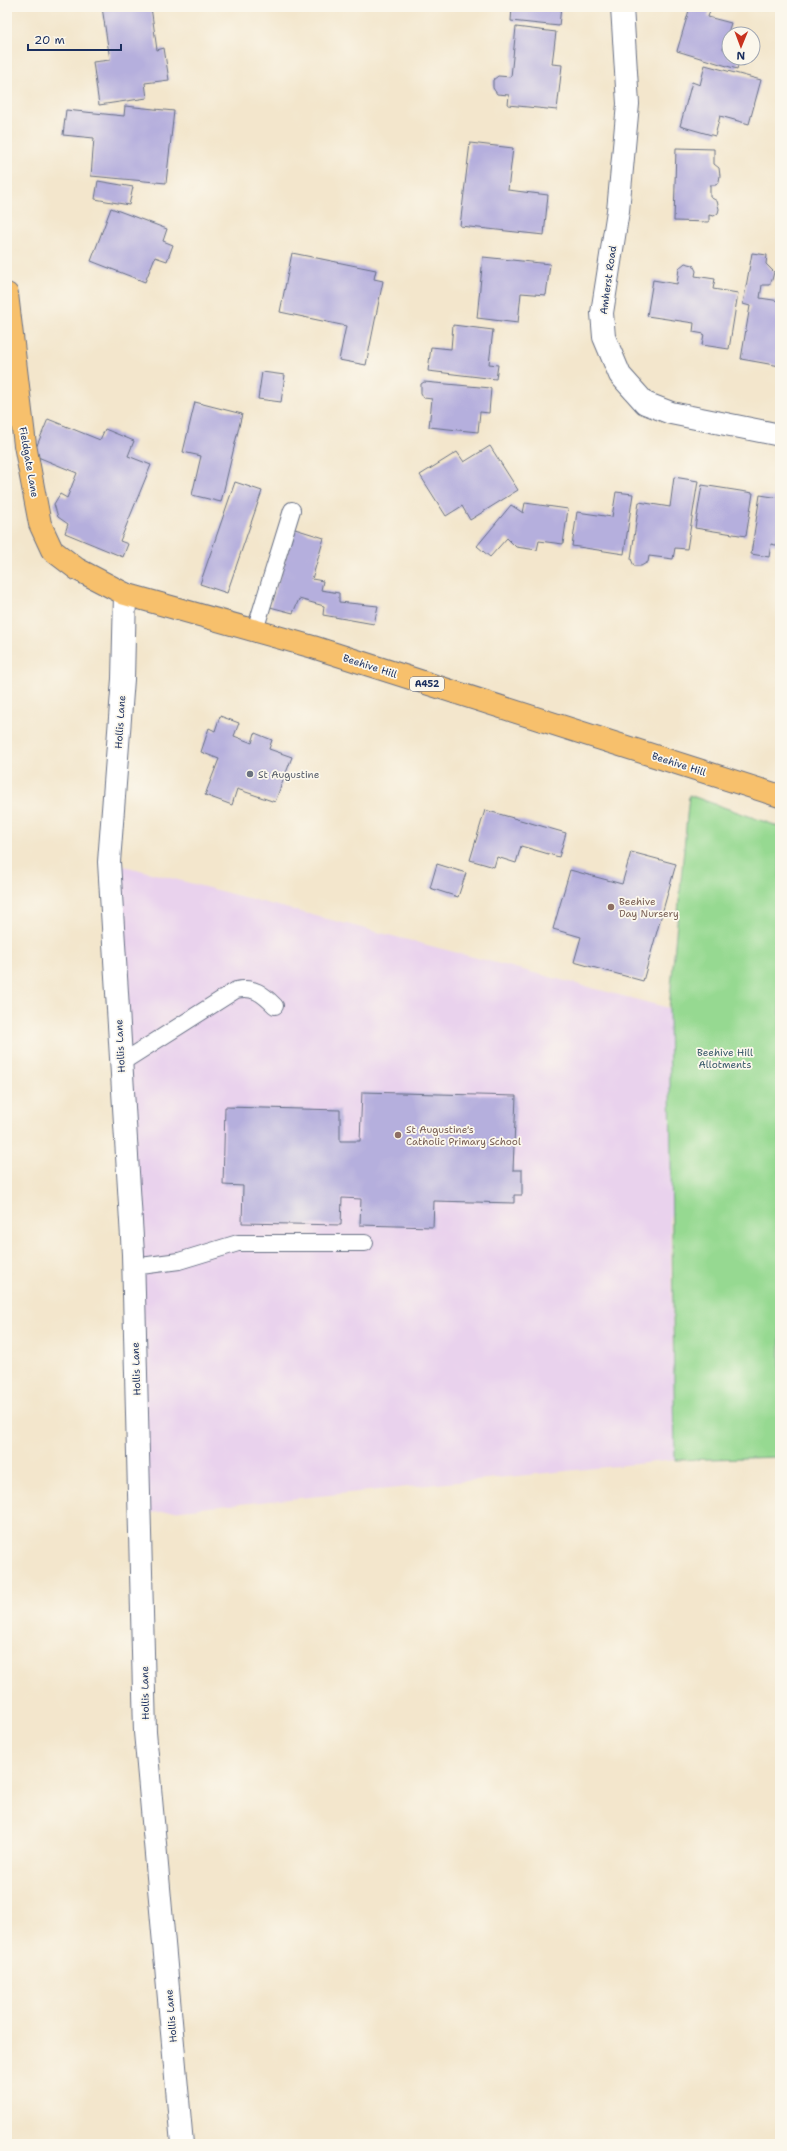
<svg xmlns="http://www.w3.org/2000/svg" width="787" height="2151" viewBox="0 0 787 2151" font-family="'Shantell Sans',sans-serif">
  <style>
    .built { fill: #e9d2ed }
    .green { fill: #96d991; stroke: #588478 }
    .building { fill: #b5afdd }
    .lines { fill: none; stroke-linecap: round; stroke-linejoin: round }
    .lane-casing { stroke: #676f84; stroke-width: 18 }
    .street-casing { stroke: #676f84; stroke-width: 24 }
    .primary-casing { stroke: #676f84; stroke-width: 24 }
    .lane { stroke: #fff; stroke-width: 16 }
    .street { stroke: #fff; stroke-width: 22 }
    .primary { stroke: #f7c06c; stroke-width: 22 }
    .worship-dot { fill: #6b7280; stroke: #fbf7ec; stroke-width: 1.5 }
    .education-dot { fill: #8d6e63; stroke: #fbf7ec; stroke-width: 1.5 }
    .labels { text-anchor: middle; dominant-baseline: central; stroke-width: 3.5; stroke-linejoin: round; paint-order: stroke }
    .shield { fill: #fbf7ec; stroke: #5e6b89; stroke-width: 1 }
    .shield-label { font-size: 9px; font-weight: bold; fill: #1b2f5e }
    .street-label { font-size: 10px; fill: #1b2f5e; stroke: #fbf7ec }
    .worship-label { font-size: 10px; fill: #5b616d; stroke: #fbf7ec; text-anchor: start }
    .education-label { font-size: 10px; fill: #785e54; stroke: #fbf7ec; text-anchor: start }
    .park-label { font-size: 10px; fill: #3a5a6b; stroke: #fbf7ec }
  </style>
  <rect width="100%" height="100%" fill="#fbf7ec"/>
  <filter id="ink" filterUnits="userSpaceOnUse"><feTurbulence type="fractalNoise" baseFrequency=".025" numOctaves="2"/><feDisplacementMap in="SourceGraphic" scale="8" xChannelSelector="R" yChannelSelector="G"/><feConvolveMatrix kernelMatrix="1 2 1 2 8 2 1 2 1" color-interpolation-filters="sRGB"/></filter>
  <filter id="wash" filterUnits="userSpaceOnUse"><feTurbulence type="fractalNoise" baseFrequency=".012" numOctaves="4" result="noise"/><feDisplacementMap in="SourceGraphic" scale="16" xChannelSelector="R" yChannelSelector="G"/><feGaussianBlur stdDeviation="0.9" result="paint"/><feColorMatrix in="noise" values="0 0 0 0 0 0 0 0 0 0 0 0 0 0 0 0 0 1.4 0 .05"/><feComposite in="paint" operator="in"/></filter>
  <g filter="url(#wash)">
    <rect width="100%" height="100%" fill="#f3e6cc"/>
    <!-- built -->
    <polygon class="built" points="109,862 669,1008 672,1207 670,1220 675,1460 141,1514"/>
    <!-- green -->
    <polygon class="green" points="689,795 780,827 780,1457 675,1460 669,1008"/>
    <g id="blocks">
      <!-- building -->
      <g class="building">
        <polygon points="102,7 151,7 157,50 164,48 169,80 145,83 147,98 99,105 93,62 110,60"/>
        <polygon points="512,7 561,7 559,26 511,21"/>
        <polygon points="690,7 711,7 708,17 731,23 723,49 729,50 729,58 740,58 737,69 677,51"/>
        <polygon points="516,27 556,32 552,64 562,65 557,110 508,105 509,95 497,94 493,88 493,80 498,76 511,77"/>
        <polygon points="705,65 761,80 749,124 720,116 715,136 680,126 692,82 700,85"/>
        <polygon points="125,106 174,111 166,183 91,176 94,138 63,135 66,110 124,116"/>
        <polygon points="470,143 513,148 508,190 548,195 544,235 460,226"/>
        <polygon points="676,148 714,149 714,164 719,168 720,176 719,181 716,185 710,185 710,197 717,201 719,209 718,213 714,216 709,215 709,222 674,221"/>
        <polygon points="98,181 133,187 129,205 95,199"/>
        <polygon points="111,208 167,229 163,241 173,245 167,261 155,257 145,282 91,261"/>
        <polygon points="292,253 376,270 374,279 383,281 366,365 339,360 346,326 280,312"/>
        <polygon points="752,253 767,255 766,264 774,272 772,280 769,285 762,285 760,298 780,301 780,366 741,359 750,306 743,304"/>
        <polygon points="483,257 550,264 546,295 521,293 518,323 477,318"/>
        <polygon points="685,263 693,265 696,271 695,276 715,279 713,289 738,293 729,349 702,345 704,334 693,332 694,323 647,316 653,280 677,284 679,268"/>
        <polygon points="453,325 493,330 489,364 498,365 496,379 428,371 431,347 451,349"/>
        <polygon points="262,372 285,375 281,402 258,399"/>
        <polygon points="424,382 491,388 489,413 480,412 478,432 429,427 432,399 424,398 421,393 421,384"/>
        <polygon points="195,402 242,414 221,502 192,495 201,456 183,452"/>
        <polygon points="48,419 100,440 105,429 134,441 128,456 151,465 120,541 128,544 123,557 65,533 68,524 58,517 54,504 60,494 67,498 77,473 33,455"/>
        <polygon points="490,446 518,490 470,520 462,506 446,516 420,475 457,452 464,462"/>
        <polygon points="674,477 698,481 687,549 675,548 673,559 649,556 648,562 641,566 634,566 631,559 639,502 670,507"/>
        <polygon points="235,482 262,491 227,593 200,584"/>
        <polygon points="702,485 753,493 746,536 695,528"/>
        <polygon points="616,492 633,494 624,554 572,546 577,512 612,517"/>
        <polygon points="760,495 780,498 780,546 771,544 769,557 751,554"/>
        <polygon points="525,503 568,509 563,544 539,541 537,550 516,547 507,538 490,557 477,546 511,505 523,513"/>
        <polygon points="295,529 324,538 312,579 323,581 321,590 339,593 339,602 378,606 374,624 323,615 324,606 299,599 293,613 270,607"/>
        <polygon points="220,716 239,723 234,736 252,743 255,733 272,740 269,749 292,757 275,802 237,789 232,805 205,795 219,759 201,752 209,728 215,731"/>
        <polygon points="485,810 566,833 559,857 521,846 516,863 497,857 494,867 470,860"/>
        <polygon points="631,852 676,864 643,981 574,962 581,937 553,929 570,870 622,884"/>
        <polygon points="437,864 466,873 458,897 430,888"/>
        <polygon points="362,1092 516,1096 513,1170 522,1170 522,1195 514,1195 514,1203 434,1201 433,1227 360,1225 361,1199 342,1198 341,1225 242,1223 243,1186 223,1185 225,1107 340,1110 340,1141 360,1141"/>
      </g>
    </g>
  </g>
  <g filter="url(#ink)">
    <use href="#blocks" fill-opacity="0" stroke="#676f84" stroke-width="1"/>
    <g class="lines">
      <!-- lane casing -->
      <g class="lane-casing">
        <g id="lane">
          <polyline points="255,630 292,510"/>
          <path d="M121,1063L236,990C254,986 263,994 275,1006"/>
          <polyline points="133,1267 179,1261 238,1243 365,1243"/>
        </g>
      </g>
      <!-- street casing -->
      <g class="street-casing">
        <g id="street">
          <polyline points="622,7 628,104 618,211 602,313 604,337 620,375 645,403 671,413 780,435"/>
          <polyline points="125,594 123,679 109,862 133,1254 145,1732 182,2144"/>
        </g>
      </g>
      <!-- primary casing -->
      <g class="primary-casing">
        <polyline id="primary" points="7,294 25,445 40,524 52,550 77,569 125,594 313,647 780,796"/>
      </g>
      <!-- lane -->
      <use href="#lane" class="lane"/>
      <!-- street -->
      <use href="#street" class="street"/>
      <!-- primary -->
      <use href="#primary" class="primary"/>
    </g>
  </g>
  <!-- markers -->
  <circle class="worship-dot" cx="250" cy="774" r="4"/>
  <g class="education-dot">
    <circle cx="611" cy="907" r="4"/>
    <circle cx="398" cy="1135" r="4"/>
  </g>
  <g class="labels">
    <!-- shield labels -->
    <rect class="shield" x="410" y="677" width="34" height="14" rx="3"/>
    <g class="shield-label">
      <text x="427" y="684">A452</text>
    </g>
    <!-- street labels -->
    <g class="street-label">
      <text transform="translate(608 280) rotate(-82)">Amherst Road</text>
      <text transform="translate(29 462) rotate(80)">Fieldgate Lane</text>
      <text transform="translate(370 666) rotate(18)">Beehive Hill</text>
      <text transform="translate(120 722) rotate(-86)">Hollis Lane</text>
      <text transform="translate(679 764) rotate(18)">Beehive Hill</text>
      <text transform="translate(120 1046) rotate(-93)">Hollis Lane</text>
      <text transform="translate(136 1369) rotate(-92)">Hollis Lane</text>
      <text transform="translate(145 1693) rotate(-91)">Hollis Lane</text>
      <text transform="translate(171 2016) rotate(-95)">Hollis Lane</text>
    </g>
    <!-- worship labels -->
    <g class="worship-label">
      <text x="258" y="774">St Augustine</text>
    </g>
    <!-- education labels -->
    <g class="education-label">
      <text x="619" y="901">Beehive<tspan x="619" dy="12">Day Nursery</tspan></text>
      <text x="406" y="1129">St Augustine's<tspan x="406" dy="12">Catholic Primary School</tspan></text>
    </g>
    <!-- park labels -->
    <g class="park-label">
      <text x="725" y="1052">Beehive Hill<tspan x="725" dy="12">Allotments</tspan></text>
    </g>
  </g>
  <!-- margin -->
  <rect width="787" height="2151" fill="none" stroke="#fbf7ec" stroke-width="24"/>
  <!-- north arrow -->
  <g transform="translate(741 46) rotate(181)"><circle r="19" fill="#fbf7ec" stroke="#a1a7b3"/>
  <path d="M0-3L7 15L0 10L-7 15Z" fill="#c8321e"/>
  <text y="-6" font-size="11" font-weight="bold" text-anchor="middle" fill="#1b2f5e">N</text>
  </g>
  <!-- scale -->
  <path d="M28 44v6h93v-6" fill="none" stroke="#1b2f5e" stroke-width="2"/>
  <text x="34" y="44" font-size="12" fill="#1b2f5e" stroke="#fbf7ec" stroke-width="3" paint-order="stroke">20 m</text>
</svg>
